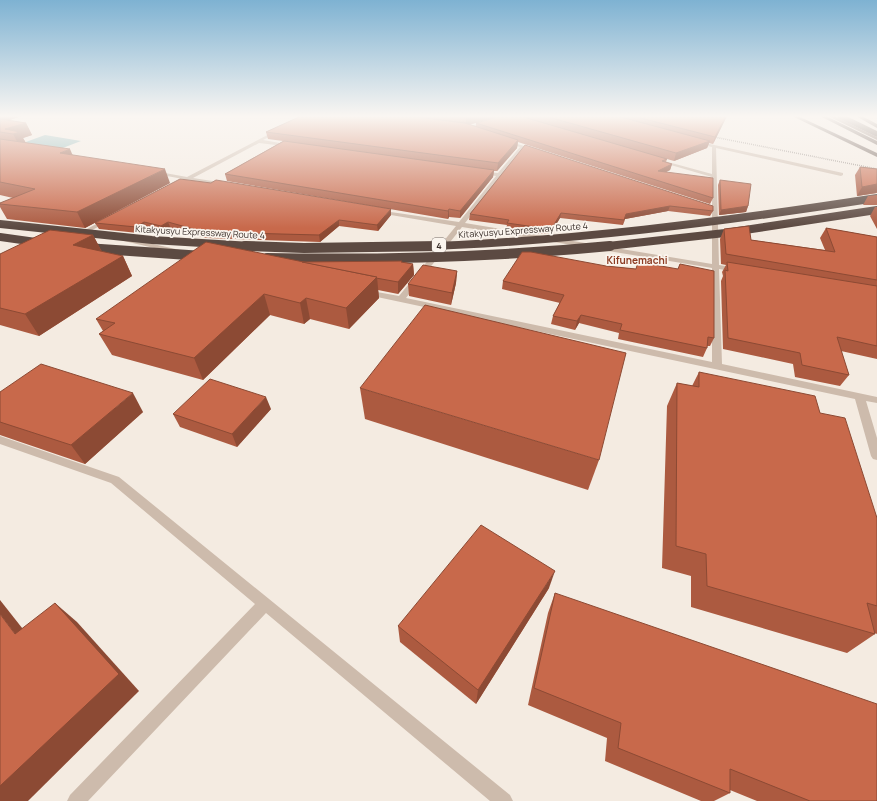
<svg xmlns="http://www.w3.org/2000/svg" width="877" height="801" viewBox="0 0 877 801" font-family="Manrope,sans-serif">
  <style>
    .water { fill: #7fb0b2 }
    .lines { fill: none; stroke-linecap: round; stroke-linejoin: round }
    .minor { fill: #cdbbac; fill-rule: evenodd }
    .major { fill: #7d675c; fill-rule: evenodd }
    .highway { fill: #5c4a42; fill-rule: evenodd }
    .rail { stroke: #3b302b; stroke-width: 1.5; stroke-dasharray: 0.5 1.5; stroke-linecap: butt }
    .highway-bridge-far2 { stroke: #5c4a42; stroke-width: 5.5 }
    .highway-bridge-far1 { stroke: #5c4a42; stroke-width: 8 }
    .highway-bridge { stroke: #5c4a42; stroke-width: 10 }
    .wall { fill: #ac5a40 }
    .shaded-wall { fill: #8c4a34 }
    .building { fill: #c8694b; stroke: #8c4a34 }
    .labels { text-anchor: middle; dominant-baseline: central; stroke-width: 3.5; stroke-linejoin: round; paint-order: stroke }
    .far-street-label { font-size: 9px; fill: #3b302b; stroke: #fbf5ee }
    .shield { fill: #fbf5ee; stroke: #756b66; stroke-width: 1 }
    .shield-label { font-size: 9px; font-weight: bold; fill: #3b302b }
    .far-quarter-label { font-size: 10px; font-weight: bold; fill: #8c3b22; stroke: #fbf5ee }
  </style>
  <rect width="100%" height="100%" fill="#f4ebe1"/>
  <!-- water -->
  <polygon class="water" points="45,135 81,141 60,149 23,143"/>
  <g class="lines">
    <!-- minor -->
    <g class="minor">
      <polygon points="506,116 513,116 466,129 464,128"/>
      <polygon points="279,129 281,131 263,140 291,145 293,147 259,143 193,178 225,183 227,184 227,186 188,180 185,182 183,179 151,173 154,171 187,177"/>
      <path d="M504,140L538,150L536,151L524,148L465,223L712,264V177L657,161V159L712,174V147L694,143L696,141L843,173V175L841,176L716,148L719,265L738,268L742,270L738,272L719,269L722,364L877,397V403L866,401L877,438V460L873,459L871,456L855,399L363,294V290H366L399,296L456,226L379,213L377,212V210L459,222L496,176L478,173V171L498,173L520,147L504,142ZM462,227L712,268V362L406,298Z"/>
      <polygon points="109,217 112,219 111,220 79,237 74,236"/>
      <polygon points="126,238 180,250 183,252 180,254 124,241 123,240"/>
      <polygon points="0,436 119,477 510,795 513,801 490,801 266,613 88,801 67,801 70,795 255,604 111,483 0,444"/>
    </g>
    <!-- major -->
    <polygon class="major" points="828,116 834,116 877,137 877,140"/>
    <!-- highway -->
    <g class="highway">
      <polygon points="792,116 798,116 877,153 877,157"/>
      <polygon points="820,116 826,116 877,141 877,145"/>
      <polygon points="856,116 862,116 877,124 877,128"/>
    </g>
    <!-- rail -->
    <polyline class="rail" points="704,135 877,169"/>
    <!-- highway-bridge-far2 -->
    <polyline class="highway-bridge-far2" points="840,116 877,134"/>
    <!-- highway-bridge-far1 -->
    <g class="highway-bridge-far1">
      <polyline points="0,224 152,240 267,247"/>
      <polyline points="0,237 43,243"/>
      <path d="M409,247C566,242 722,222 877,198"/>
      <polyline points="599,247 725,233 877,210"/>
    </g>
    <!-- highway-bridge -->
    <g class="highway-bridge">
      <polyline points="245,246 304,248 440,246"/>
      <polyline points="86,248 203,256"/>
      <path d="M267,258C382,260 496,257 610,246"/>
    </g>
  </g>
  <!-- wall -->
  <g class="wall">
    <polygon points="0,116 22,116 9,120 26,123 32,135 23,138 26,143 73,155 170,183 85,228 7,219 0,207 0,203 13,198 0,195"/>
    <polygon points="301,116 500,116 469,125 476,127 476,123 521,116 727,116 713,144 709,143 707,148 674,161 667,159 666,162 672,164 670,170 666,172 713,198 710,204 518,142 517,148 497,171 494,171 493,177 460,218 449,217 448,219 227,181 225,174 283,141 268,139 266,132"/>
    <polygon points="525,145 713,211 710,216 668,211 625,219 623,225 560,218 551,233 541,234 506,228 507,225 469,220 470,214"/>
    <polygon points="860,167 877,169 877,193 857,196 855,175"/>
    <polygon points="720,180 748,206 746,212 719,215 718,185"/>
    <polygon points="877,195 877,205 863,205 868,196"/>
    <polygon points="875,207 877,207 877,229 870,216"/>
    <polygon points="391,215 378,231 339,226 320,242 207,238 171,229 163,233 146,229 138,233 99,229 95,223"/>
    <polygon points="826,228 877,237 877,359 841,351 849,375 840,386 795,377 793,364 723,349 721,281 723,276 722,272 726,265 721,264 720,239 724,229 751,240 825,250 820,238"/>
    <polygon points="93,235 102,252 123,256 132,276 39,336 0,325 0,254"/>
    <polygon points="402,261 402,262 413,264 414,275 398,294 378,290 379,298 349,329 310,319 304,324 270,315 203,380 112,355 99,334 103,331 96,319"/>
    <polygon points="680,264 714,338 710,346 707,346 707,348 703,357 618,339 619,333 579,323 575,330 551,324 553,316 560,303 502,289 503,281 606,266 636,269 678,269"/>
    <polygon points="457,271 456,283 451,305 409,296 408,284"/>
    <polygon points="699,372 820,413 877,518 877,634 875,633 875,634 847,653 691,607 691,576 662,568 667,406 677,383 692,386"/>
    <polygon points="360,388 599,460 588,490 365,419"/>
    <polygon points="0,392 143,412 85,464 0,435"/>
    <polygon points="271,409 237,447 180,427 173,414"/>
    <polygon points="549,588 476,704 400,642 398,626"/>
    <polygon points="555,593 877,801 757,801 730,790 730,793 714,801 701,801 605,761 607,738 528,705 548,613"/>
  </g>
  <!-- shaded-wall -->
  <g class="shaded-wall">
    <polygon points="0,116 22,116 0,123"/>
    <polygon points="475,116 500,116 466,125 466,118"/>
    <polygon points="726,116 727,116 713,144 715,137"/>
    <polygon points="26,123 32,135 23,138 27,145 20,147 13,134 5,129"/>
    <polygon points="518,140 517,148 497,171 498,163"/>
    <polygon points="710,141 707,148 674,161 676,153"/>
    <polygon points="70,149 76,163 60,153"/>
    <polygon points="672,164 670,170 656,177 658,171"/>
    <polygon points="165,169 170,183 85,228 77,212"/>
    <polygon points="494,170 493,177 460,218 460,211"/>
    <polygon points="877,184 877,192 876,193 857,196 862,187"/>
    <polygon points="670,206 668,211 625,219 623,225 626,214"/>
    <polygon points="748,206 746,212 719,215 721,210"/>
    <polygon points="391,209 391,215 378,231 377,225"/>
    <polygon points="449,209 449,217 448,219 448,211"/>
    <polygon points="561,213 560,218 551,233 552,228"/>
    <polygon points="339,220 339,226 320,242 319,235"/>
    <polygon points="144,222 146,229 138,233 136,227"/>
    <polygon points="168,222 171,229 163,233 161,226"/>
    <polygon points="93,235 103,254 73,245"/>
    <polygon points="123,256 132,276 39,336 25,314"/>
    <polygon points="413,264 414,275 398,294 398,282"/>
    <polygon points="457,271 456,283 451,305 452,293"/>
    <polygon points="377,277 379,298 349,329 346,308"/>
    <polygon points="264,294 270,315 203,380 194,358"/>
    <polygon points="306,298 310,319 304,324 300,303"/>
    <polygon points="581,315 579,323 575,330 577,321"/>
    <polygon points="133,393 143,412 85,464 71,445"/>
    <polygon points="266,397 271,409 237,447 232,434"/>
    <polygon points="555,571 549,588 476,704 478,690"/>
    <polygon points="0,600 41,652 15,634 0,614"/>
    <polygon points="55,603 77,622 139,691 28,801 0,801 0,786"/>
  </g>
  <!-- building -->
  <g class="building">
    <polygon points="301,116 409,116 465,123 518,140 498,163 266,132"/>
    <polygon points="446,116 475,116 466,118"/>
    <polygon points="501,116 520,116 667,159 662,161 672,164 658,171 713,178 713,198 476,123"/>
    <polygon points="545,116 617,116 710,141 676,153"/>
    <polygon points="633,116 726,116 715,137"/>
    <polygon points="0,119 26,123 5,129 20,132 13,134 0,132"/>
    <polygon points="0,139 70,149 60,153 165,169 77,212 0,204 0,203 35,189 0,182"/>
    <polygon points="284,141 494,170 460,211 449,209 448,211 225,174"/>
    <polygon points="525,145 713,206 713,211 670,206 626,214 624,220 561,213 552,228 542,228 507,223 509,220 470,214"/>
    <polygon points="860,167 877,169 877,184 862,187"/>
    <polygon points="180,179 211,183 216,180 391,209 377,225 339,220 319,235 204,232 168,222 161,226 144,222 136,227 95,223"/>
    <polygon points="720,180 751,184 748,206 721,210"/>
    <polygon points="749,226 751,240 835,252 826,228 877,237 877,280 726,254 724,229"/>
    <polygon points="50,230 93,235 73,245 123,256 25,314 0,308 0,254"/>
    <polygon points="206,242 377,277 346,308 306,298 300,303 264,294 194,358 99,334 115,323 96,319"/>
    <polygon points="522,252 531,252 606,266 636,269 638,262 678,269 680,264 714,271 714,338 708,337 707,348 620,330 622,324 581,315 577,321 553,316 564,295 503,281"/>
    <polygon points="402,261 401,262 413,264 398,282 376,278 377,277 302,262"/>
    <polygon points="727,262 877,286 877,346 837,337 849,375 802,365 800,353 728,338 725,270 728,271"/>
    <polygon points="423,265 457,271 452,293 408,284"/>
    <polygon points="425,305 626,353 599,460 360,388"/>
    <polygon points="41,364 133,393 71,445 0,422 0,392"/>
    <polygon points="699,372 815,396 820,413 845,418 877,518 877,606 867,603 875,634 707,586 706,554 676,546 677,383 699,387"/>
    <polygon points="210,379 266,397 232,434 173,414"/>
    <polygon points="481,525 555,571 478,690 398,626"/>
    <polygon points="555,593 877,704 877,801 810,801 730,769 730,793 618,748 621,723 534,688"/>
    <polygon points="55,603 119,674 0,786 0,614 15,634"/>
  </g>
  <!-- sky -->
  <linearGradient id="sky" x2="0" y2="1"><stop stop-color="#7eb2d2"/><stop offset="0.51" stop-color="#faf6f2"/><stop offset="1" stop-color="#faf6f2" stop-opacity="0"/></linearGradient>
  <rect width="877" height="228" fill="url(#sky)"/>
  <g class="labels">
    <!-- far-street labels -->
    <g class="far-street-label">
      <text transform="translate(523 230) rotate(-4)">Kitakyusyu Expressway Route 4</text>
      <text transform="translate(200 232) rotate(3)">Kitakyusyu Expressway Route 4</text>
    </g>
    <!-- shield labels -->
    <rect class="shield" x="432" y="238" width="14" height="14" rx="3"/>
    <g class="shield-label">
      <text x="439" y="245">4</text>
    </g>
    <!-- far-quarter labels -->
    <g class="far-quarter-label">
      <text x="637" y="260">Kifunemachi</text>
    </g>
  </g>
</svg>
